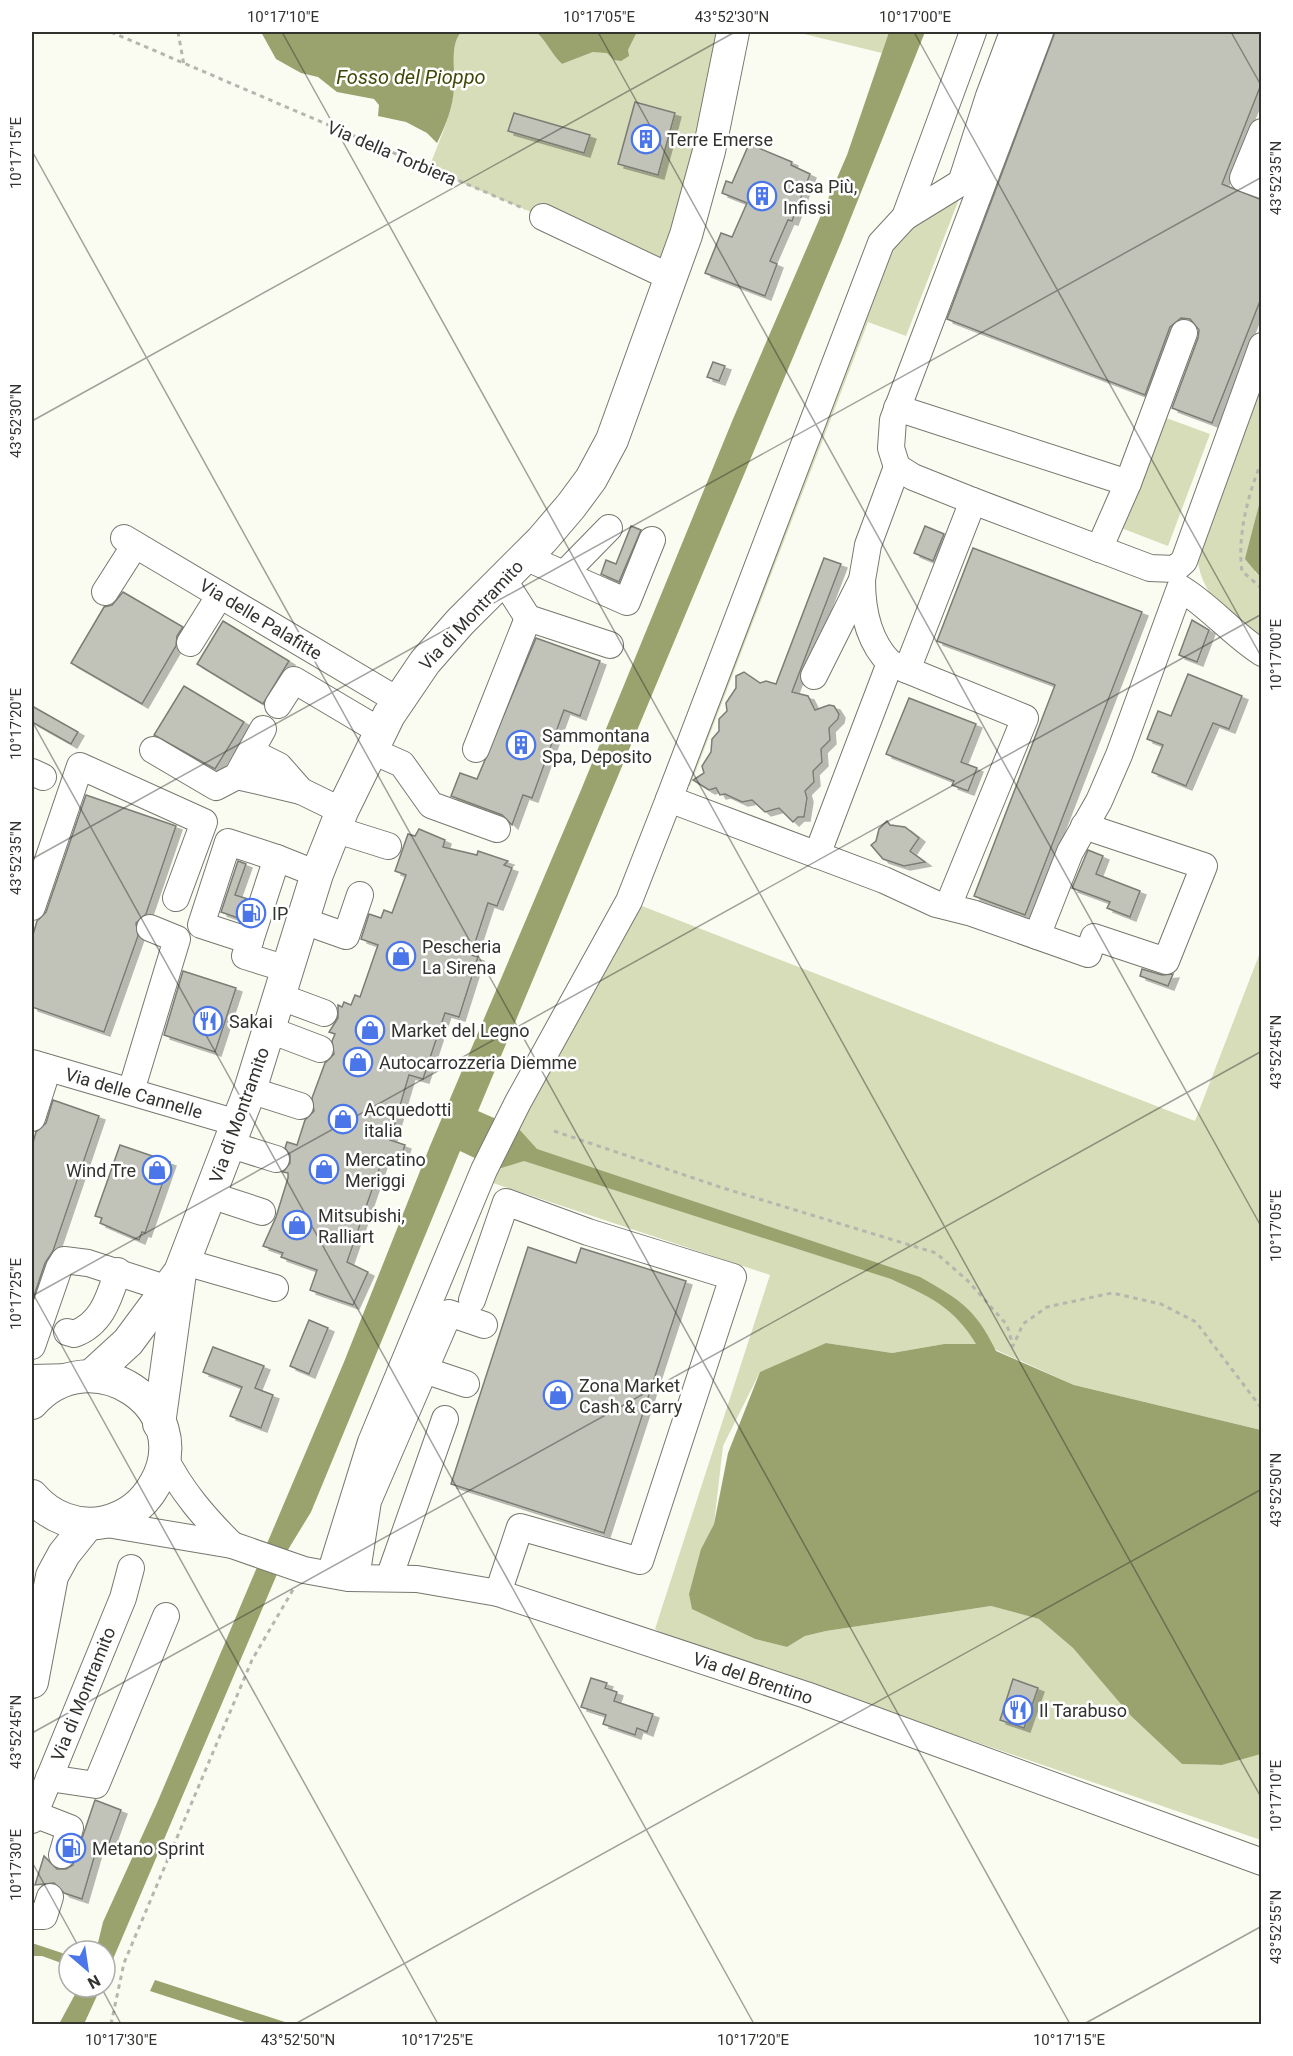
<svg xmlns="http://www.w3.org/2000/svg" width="1293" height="2056" viewBox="0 0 1293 2056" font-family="Roboto,sans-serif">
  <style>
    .green { fill: #d6ddb8 }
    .water { fill: #9aa26e }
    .building { fill: #c1c3b9; stroke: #7b7d74; stroke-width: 1.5; filter: url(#shadow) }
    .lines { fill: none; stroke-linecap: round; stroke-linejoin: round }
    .minor-casing { stroke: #76786f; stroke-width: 28 }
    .major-casing { stroke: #76786f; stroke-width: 34 }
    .path { stroke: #b5b7ae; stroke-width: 3; stroke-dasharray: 4.5 4.5; stroke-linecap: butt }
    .minor { stroke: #fff; stroke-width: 26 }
    .major { stroke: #fff; stroke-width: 32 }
    .ticks { fill: none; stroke: #32332f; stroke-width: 1.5; stroke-opacity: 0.45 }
    .labels { text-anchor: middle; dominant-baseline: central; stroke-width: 5; stroke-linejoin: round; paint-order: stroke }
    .poi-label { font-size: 18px; fill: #32332f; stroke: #fff; text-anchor: start }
    .street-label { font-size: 18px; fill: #32332f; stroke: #fff }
    .water-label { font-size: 20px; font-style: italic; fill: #414807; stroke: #fff }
    .neatline { fill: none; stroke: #32332f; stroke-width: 2 }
    .ticks-label { font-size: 15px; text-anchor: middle; fill: #32332f }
  </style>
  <defs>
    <filter id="shadow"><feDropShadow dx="6" dy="4" stdDeviation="0" flood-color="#0004"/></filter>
  </defs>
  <rect width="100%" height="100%" fill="#fafcf1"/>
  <!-- green -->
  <g class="green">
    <path d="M461,32H536C547,41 551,54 562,64L593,52H607L614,60L628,50L637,32H733L672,278L543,217L429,169C438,142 452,117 454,87C456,70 449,47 461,32Z"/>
    <polygon points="796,32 889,32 882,53"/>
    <polygon points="953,197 959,199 906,336 868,322 690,786 682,783 889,244"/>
    <path d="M1261,384V497L1253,529L1255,572L1261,578V646C1231,618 1197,594 1197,550Z"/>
    <polygon points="1158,415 1210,434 1168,546 1116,526"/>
    <polygon points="642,906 1195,1121 1261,950 1261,1430 1074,1385 983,1344 944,1344 892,1353 826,1343 760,1372 723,1446 714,1524 701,1549 732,1628 755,1639 787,1647 805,1636 826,1631 991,1606 1039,1619 1073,1648 1131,1716 1182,1764 1222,1765 1261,1754 1261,1840 667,1636 655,1629 770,1275 490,1182 619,934"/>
  </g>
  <!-- water -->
  <g class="water">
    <path d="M261,32H461C449,47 456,70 454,88C453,107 446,125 437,143L427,133L406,122L378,116L379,105L374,99L337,92L318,77L301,73L276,59Z"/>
    <path d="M536,32H637L628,50L629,56L621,61L614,60L607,53L593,52L562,64C551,54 547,41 536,32Z"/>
    <path d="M889,32H925L842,240L478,1111L519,1129L537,1149L920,1277C959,1299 976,1309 996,1351L1074,1385L1261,1430V1754L1222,1765L1182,1764L1131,1716L1073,1648L1039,1619L991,1606L826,1631L805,1636L787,1647L755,1639L692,1609L689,1594L701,1549L714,1524L728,1453L760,1372L826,1343L892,1353L944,1344H976C954,1307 929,1296 891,1279L524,1161L498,1169L460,1151L311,1512L286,1553L105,1978V1951H96L103,1922L157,1803L344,1362L430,1146L581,790L733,419L847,155Z"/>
    <polygon points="1261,497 1262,578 1261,578 1245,559"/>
    <polygon points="32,1943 68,1955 64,1964 42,1956 32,1956"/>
    <polygon points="155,1980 291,2024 251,2024 150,1991"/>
    <polygon points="79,1987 101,1987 84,2024 59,2024"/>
  </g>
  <!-- building -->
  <g class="building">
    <polygon points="1055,32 1262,32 1262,82 1222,184 1262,200 1262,296 1212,423 1172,408 1198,338 1199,330 1190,319 1181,318 1170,327 1145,395 947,319"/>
    <polygon points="635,102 675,113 658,175 618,164"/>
    <polygon points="514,113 590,135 584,153 508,131"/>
    <polygon points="749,144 792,162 791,165 810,174 792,221 788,220 770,261 777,264 765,296 705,273 721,233 732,237 747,203 722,193 726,181 732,183"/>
    <polygon points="713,362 725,366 719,381 707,377"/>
    <polygon points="631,526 641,530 619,582 601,574 606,560 616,564"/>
    <polygon points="925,526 944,534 933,561 914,553"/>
    <polygon points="973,548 1142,612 1025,915 974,896 1055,685 937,641"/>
    <polygon points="824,558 841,564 792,692 808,696 815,710 829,705 834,706 839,714 838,719 829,728 830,740 821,749 822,762 813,771 814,782 805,791 807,798 804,817 798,817 793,822 779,808 765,812 752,800 742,802 725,794 720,795 716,788 709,790 693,780 704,773 702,766 711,752 712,739 719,731 719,719 727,711 726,703 736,688 736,676 744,672 760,683 766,681 776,684"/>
    <polygon points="123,592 183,627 177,636 176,646 142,704 71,663 104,607 112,605"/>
    <polygon points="1192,620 1209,630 1197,662 1179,655"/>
    <polygon points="223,621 289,661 263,704 197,664"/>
    <polygon points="536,638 600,661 580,716 564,710 532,798 523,795 512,825 502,815 451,796 460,773 477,779"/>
    <polygon points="1188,674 1242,696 1229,729 1213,723 1186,786 1152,772 1163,745 1147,739 1158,711 1171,716"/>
    <polygon points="184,686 244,722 215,769 154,735"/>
    <polygon points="909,698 976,724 961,762 977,768 968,791 952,785 954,781 886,754"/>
    <polygon points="32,706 78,732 71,744 32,722"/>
    <polygon points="86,795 176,826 146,914 136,923 138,936 104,1032 32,1007 32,938 37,921 46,912"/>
    <polygon points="887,821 890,825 905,827 919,838 910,851 925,862 904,866 883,859 871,845 876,841 879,829"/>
    <polygon points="419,829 445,840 443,847 477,855 478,851 508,861 504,865 512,868 497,906 488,903 471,955 478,957 459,1017 445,1013 423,1079 409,1075 390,1140 405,1145 400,1160 384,1155 347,1262 368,1272 353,1305 310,1290 317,1270 281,1257 283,1253 263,1246 276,1217 288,1178 288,1173 283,1172 290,1163 290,1155 285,1148 287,1142 297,1145 305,1120 314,1111 312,1098 325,1063 334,1054 332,1041 335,1034 329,1032 338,1018 338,1005 342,1007 344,1002 351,1005 355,995 360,997 378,945 361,939 369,914 381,918 384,910 392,913 406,875 395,871 408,834 415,836"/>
    <polygon points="1088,850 1103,856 1096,874 1140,891 1130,917 1107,908 1110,902 1072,888"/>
    <polygon points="238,861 246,864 235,895 248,899 241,919 221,912"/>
    <polygon points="1142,969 1162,975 1173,974 1168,986 1140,976"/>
    <polygon points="183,971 236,988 215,1052 164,1035"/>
    <polygon points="53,1100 99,1116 53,1251 45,1263 32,1302 32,1146 36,1132 46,1123"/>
    <polygon points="120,1145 170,1162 145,1233 142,1232 139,1240 100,1223 102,1218 95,1216"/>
    <polygon points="528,1247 576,1263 581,1248 686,1281 604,1533 451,1484"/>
    <polygon points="309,1320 328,1328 309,1374 290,1366"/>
    <polygon points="213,1347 264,1366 255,1388 273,1395 261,1428 230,1416 242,1387 203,1372"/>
    <polygon points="591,1678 607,1683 605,1688 617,1692 614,1701 653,1714 647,1732 637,1728 635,1735 603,1724 606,1715 581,1707"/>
    <polygon points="1013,1679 1038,1688 1024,1728 1000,1720"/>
    <polygon points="95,1800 121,1810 109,1843 104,1841 100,1852 96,1851 82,1899 64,1893 54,1883 35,1885 44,1856 57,1869 66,1869 73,1865"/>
  </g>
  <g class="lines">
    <!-- minor casing -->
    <g class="minor-casing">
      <g id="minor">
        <polyline points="1040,32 893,420 891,448 897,467 913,477 973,501 1150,568 1175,569 1184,561 1262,346"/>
        <polyline points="1262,132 1243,178 1262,185"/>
        <polyline points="988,166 905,217 881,243 669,799 884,880 936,904 972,913 1088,954 1094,937 1166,961 1204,866 1084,826"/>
        <polyline points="962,180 989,96 1013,32"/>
        <polyline points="543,217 672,278"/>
        <polyline points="905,217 973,32"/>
        <polyline points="897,408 1128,483"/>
        <polyline points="124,538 397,700"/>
        <polyline points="1099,549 1128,483 1184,333"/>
        <polyline points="525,557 627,602 652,540"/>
        <polyline points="564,574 609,528"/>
        <polyline points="503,579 528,618 610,645"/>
        <path d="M862,580C862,609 868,641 890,663L1025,718L948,906"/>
        <polyline points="105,592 135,545"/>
        <polyline points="190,643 220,595"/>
        <polyline points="907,670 973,501"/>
        <polyline points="814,676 862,580 868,545 897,467"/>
        <polyline points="278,705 294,680 380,731"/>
        <polyline points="476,749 528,618"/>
        <polyline points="153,750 216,787 237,776 263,729"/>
        <polyline points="370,750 402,764 431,805 497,829"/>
        <polyline points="251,752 279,766 301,791 342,811"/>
        <polyline points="32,772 43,777"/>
        <polyline points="237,776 301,791"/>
        <polyline points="334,829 388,846"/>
        <polyline points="817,855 890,663"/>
        <polyline points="32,907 80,766 204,822 176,898"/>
        <polyline points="301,920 346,936 360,895"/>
        <path d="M1037,936L1070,852L1099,801L1119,755L1180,588C1210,606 1232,634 1262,653"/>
        <polyline points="250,941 201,925 228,842 277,858"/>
        <polyline points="287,969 245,956 277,858 317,874"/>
        <polyline points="281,997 324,1013"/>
        <polyline points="270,1030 320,1049"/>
        <polyline points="32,1063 237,1123"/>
        <polyline points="250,1090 300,1106"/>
        <polyline points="131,1091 177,939 150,928"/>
        <polyline points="32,1118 48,1068"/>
        <polyline points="228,1144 276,1159"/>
        <polyline points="210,1195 262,1212"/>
        <polyline points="185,1262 275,1288"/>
        <polyline points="472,1300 506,1202 588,1232 733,1277 640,1561 520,1527 498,1593"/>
        <path d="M67,1332L74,1334C102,1324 109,1298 118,1271"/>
        <polyline points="32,1346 59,1268 64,1260 88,1263 168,1289"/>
        <polyline points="424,1370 466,1384"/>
        <polyline points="32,1378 72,1377"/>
        <path d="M164,1456C181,1491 205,1518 232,1545"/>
        <polyline points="101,1523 232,1545 304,1570 348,1578 417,1579 498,1593 806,1695 1262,1862"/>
        <polyline points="330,1574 371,1442 484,1170 518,1102 629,901 669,799"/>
        <polyline points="356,1578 368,1501 449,1313 484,1325"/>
        <polyline points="389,1578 445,1419"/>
        <polyline points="49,1778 96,1785 166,1616"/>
        <polyline points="34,1814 70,1828 62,1855"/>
        <polyline points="32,1820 123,1598 131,1568"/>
        <polyline points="32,1916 44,1916 50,1897"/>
      </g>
    </g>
    <!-- major casing -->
    <g class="major-casing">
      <g id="major">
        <polyline points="92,1375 128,1342 180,1272 250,1090 317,874 342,811 389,715 425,662 460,622 542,540 571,506 591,479 612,440 686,235 709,151 733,32"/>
        <path d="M32,1403C91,1336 199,1407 155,1484C144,1504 127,1517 105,1522C77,1528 50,1517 32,1496"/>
        <polyline points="159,1424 180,1273"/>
        <polyline points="32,1682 52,1576 64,1554 88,1524"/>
      </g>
    </g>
    <!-- path -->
    <g class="path">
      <polyline points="111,32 525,209"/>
      <polyline points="178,32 184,65"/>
      <path d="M1262,461C1248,493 1237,537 1242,571L1262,589"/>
      <polyline points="554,1131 723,1188 936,1253 968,1281 1007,1325 1013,1346 1023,1324 1047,1307 1112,1293 1161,1304 1196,1322 1262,1409"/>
      <polyline points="111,2024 124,1963 252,1660 294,1588"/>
    </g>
    <!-- minor -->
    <use href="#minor" class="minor"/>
    <!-- major -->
    <use href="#major" class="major"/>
  </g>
  <!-- ticks -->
  <path class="ticks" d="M282,32L1262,1799M598,32L1262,1228M914,32L1262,658M1231,32L1262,87M32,151L1070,2024M32,421L735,32M32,721L754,2024M32,859L1262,177M32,1292L438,2024M32,1296L1262,614M32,1733L1262,1051M32,1862L81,1951M101,1987L121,2024M295,2024L1262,1489M1084,2024L1262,1926"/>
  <!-- icons -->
  <defs>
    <g id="building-ring" transform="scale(1.5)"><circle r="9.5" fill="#fff" stroke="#4b76e9" stroke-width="1.5"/><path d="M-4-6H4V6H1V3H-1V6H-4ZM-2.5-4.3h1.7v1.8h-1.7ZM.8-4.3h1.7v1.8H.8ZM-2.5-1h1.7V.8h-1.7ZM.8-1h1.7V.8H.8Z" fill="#4b76e9"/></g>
    <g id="fuel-ring" transform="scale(1.5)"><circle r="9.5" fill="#fff" stroke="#4b76e9" stroke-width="1.5"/><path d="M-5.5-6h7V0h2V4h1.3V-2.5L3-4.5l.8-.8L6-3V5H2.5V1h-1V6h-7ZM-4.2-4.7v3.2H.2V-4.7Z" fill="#4b76e9"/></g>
    <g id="shop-ring" transform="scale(1.5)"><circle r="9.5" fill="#fff" stroke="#4b76e9" stroke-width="1.5"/><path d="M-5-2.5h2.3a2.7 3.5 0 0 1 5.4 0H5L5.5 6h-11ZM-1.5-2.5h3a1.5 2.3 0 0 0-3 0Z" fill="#4b76e9"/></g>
    <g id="restaurant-ring" transform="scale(1.5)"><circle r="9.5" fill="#fff" stroke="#4b76e9" stroke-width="1.5"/><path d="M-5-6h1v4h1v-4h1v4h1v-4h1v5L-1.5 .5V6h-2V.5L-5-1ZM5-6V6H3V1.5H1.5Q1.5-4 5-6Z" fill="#4b76e9"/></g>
  </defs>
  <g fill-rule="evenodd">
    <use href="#building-ring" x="646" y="139"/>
    <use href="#building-ring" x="762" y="196"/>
    <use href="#building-ring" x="521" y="745"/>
    <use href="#fuel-ring" x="251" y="913"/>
    <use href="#shop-ring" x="401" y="956"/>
    <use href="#restaurant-ring" x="208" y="1021"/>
    <use href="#shop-ring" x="370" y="1030"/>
    <use href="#shop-ring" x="358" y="1062"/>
    <use href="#shop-ring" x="343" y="1119"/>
    <use href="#shop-ring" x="324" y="1169"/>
    <use href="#shop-ring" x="157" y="1170"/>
    <use href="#shop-ring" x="297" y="1225"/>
    <use href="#shop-ring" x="558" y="1395"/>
    <use href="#restaurant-ring" x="1018" y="1710"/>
    <use href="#fuel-ring" x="71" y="1848"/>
  </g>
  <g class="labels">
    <!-- poi labels -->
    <g class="poi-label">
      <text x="667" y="139">Terre Emerse</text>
      <text x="783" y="186">Casa Più,<tspan x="783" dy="21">Infissi</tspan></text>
      <text x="542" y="735">Sammontana<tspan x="542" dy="21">Spa, Deposito</tspan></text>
      <text x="272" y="913">IP</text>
      <text x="422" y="946">Pescheria<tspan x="422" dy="21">La Sirena</tspan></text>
      <text x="229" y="1021">Sakai</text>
      <text x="391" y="1030">Market del Legno</text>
      <text x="379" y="1062">Autocarrozzeria Diemme</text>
      <text x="364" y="1109">Acquedotti<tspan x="364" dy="21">italia</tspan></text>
      <text x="345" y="1159">Mercatino<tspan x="345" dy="21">Meriggi</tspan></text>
      <text x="136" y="1170" text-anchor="end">Wind Tre</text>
      <text x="318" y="1215">Mitsubishi,<tspan x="318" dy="21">Ralliart</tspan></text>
      <text x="579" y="1385">Zona Market<tspan x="579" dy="21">Cash &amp; Carry</tspan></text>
      <text x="1039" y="1710">Il Tarabuso</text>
      <text x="92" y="1848">Metano Sprint</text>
    </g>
    <!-- street labels -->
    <g class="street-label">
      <text transform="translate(392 153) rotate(23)">Via della Torbiera</text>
      <text transform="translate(471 615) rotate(-47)">Via di Montramito</text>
      <text transform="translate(261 619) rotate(31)">Via delle Palafitte</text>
      <text transform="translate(134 1093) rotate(16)">Via delle Cannelle</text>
      <text transform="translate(239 1115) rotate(-70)">Via di Montramito</text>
      <text transform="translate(753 1678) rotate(19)">Via del Brentino</text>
      <text transform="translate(83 1694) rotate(-68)">Via di Montramito</text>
    </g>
    <!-- water labels -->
    <g class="water-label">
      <text x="411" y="77">Fosso del Pioppo</text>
    </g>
  </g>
  <!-- border -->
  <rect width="1293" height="2056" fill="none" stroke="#ffffff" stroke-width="66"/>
  <!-- north arrow -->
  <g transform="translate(87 1969) rotate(151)"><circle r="28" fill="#ffffff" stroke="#adadac" stroke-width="1.5"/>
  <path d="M0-4.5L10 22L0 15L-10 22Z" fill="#4b76e9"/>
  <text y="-9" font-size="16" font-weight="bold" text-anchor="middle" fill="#32332f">N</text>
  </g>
  <rect x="33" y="33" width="1227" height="1990" class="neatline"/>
  <g class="ticks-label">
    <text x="283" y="22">10°17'10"E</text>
    <text x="599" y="22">10°17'05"E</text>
    <text x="732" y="22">43°52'30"N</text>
    <text x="915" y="22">10°17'00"E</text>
    <text transform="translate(16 153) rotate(-90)" y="5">10°17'15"E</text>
    <text transform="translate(1276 178) rotate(-90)" y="5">43°52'35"N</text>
    <text transform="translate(16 421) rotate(-90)" y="5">43°52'30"N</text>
    <text transform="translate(1276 655) rotate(-90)" y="5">10°17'00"E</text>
    <text transform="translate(16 724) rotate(-90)" y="5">10°17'20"E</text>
    <text transform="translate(16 858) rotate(-90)" y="5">43°52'35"N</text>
    <text transform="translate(1276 1052) rotate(-90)" y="5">43°52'45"N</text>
    <text transform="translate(1276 1226) rotate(-90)" y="5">10°17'05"E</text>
    <text transform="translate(16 1294) rotate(-90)" y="5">10°17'25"E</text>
    <text transform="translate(1276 1490) rotate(-90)" y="5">43°52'50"N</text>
    <text transform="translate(16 1732) rotate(-90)" y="5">43°52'45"N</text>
    <text transform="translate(1276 1796) rotate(-90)" y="5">10°17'10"E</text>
    <text transform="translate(16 1865) rotate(-90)" y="5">10°17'30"E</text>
    <text transform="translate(1276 1927) rotate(-90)" y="5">43°52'55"N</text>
    <text x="121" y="2045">10°17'30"E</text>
    <text x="298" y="2045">43°52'50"N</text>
    <text x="437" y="2045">10°17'25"E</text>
    <text x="753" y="2045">10°17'20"E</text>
    <text x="1069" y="2045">10°17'15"E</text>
  </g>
</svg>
